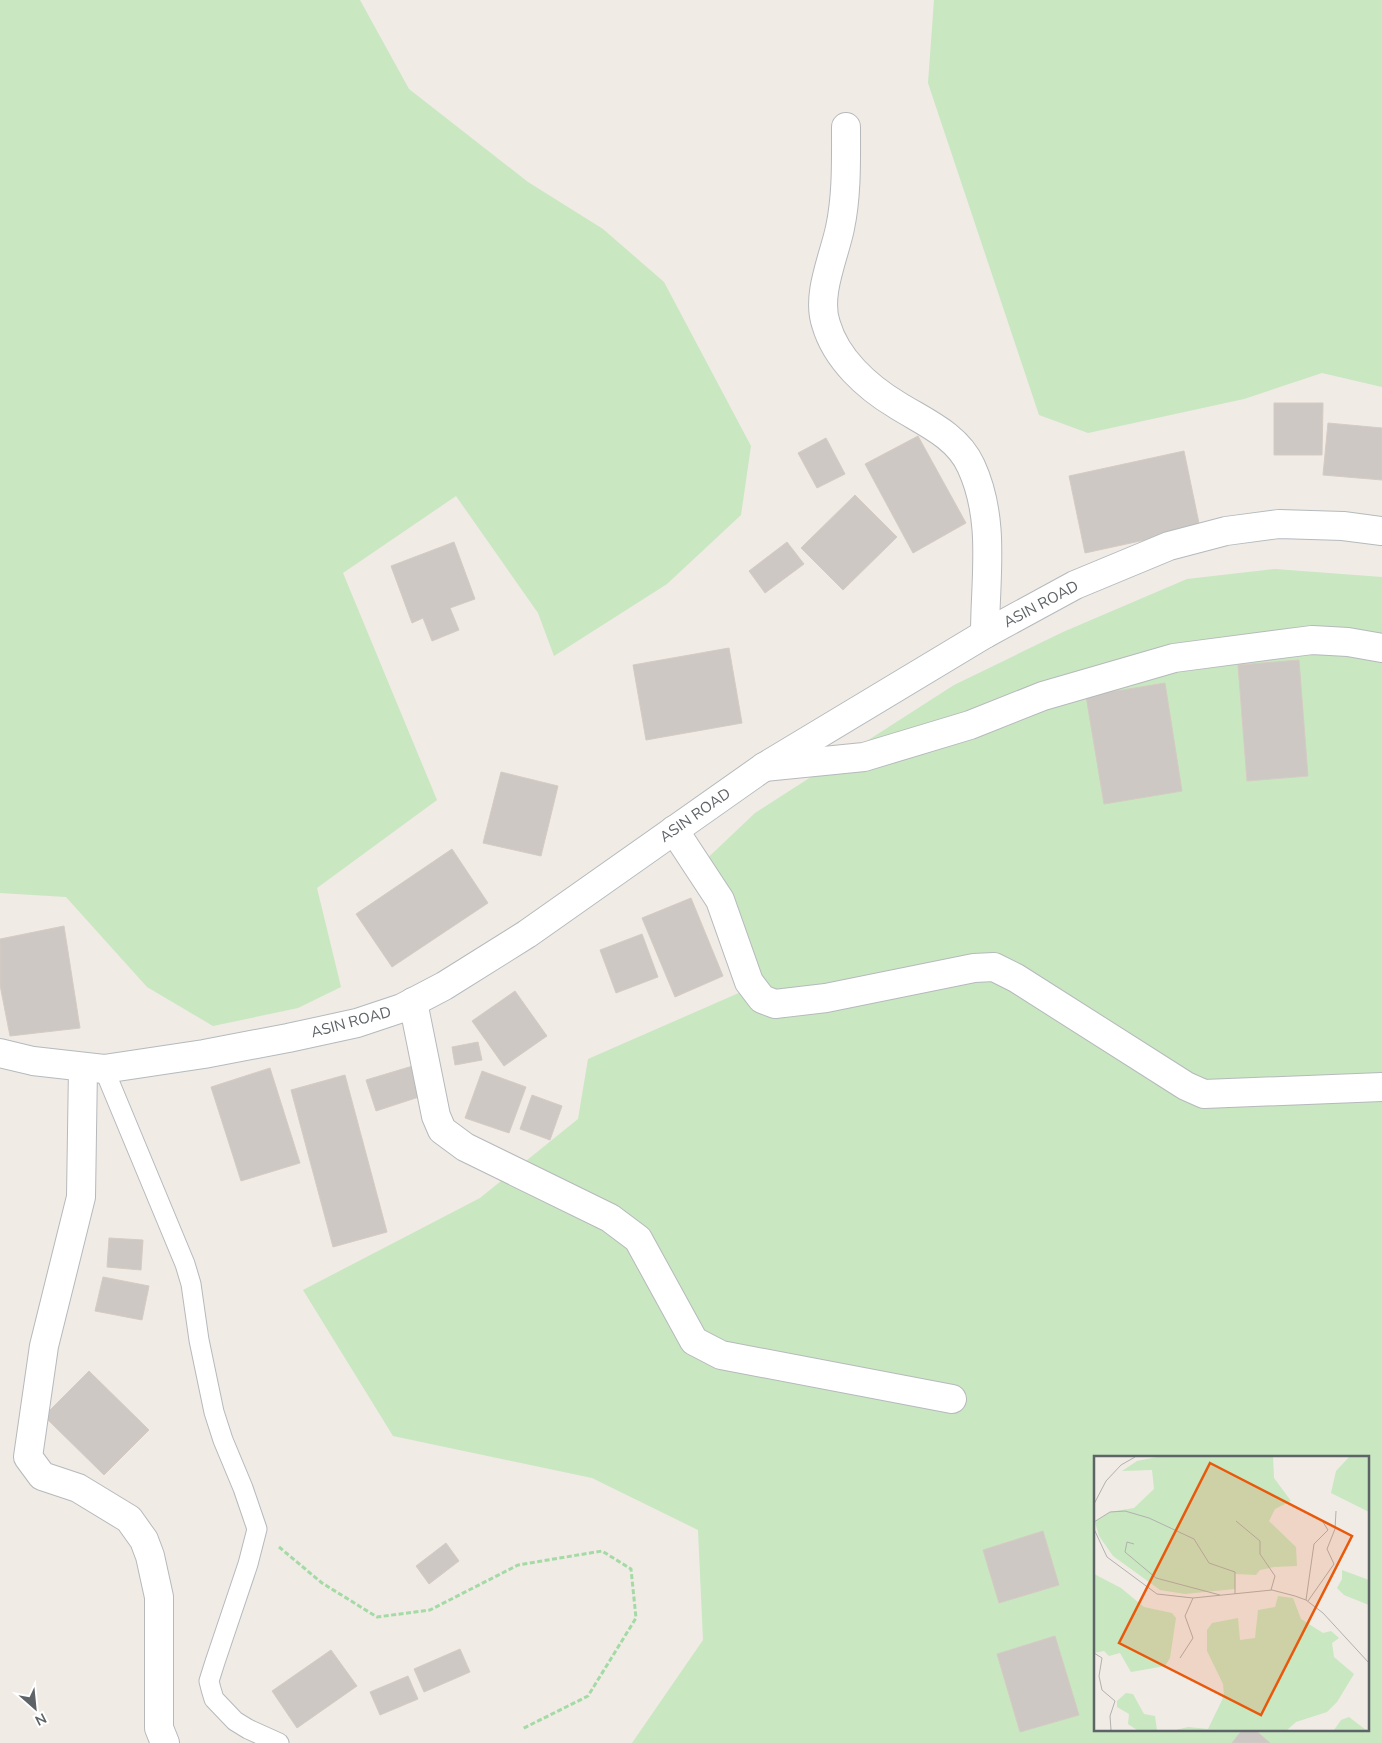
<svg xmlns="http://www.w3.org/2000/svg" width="1382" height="1743" viewBox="0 0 1382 1743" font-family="'Nunito Sans',sans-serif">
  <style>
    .green { fill: #c9e7c1; fill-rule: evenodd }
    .building { fill: #cdc8c4; stroke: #d5cbc3 }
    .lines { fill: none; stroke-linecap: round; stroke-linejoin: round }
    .lane-casing { stroke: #b6b9bc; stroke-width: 21 }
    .street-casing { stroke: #b6b9bc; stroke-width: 30 }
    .secondary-casing { stroke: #b4babd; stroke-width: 30 }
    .path { stroke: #a4daa6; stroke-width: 3; stroke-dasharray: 5 2.5; stroke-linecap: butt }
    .lane { stroke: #fff; stroke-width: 19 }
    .street { stroke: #fff; stroke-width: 28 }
    .secondary { stroke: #fff; stroke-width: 28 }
    .labels { text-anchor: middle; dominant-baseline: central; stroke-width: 4; stroke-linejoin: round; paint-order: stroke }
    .street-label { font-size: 15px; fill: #5d6366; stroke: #fff }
    .inset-road { fill: none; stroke: #b1b1ae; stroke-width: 1 }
    .view { fill: #e8590c; fill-opacity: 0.15; stroke: #e8590c; stroke-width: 2.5 }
    .inset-edge { fill: none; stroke: #5d6366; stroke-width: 2.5 }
  </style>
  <rect width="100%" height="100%" fill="#f0ebe5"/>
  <!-- green -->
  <g class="green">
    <polygon points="0,0 360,0 409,89 528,182 603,229 664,282 751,446 741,515 667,584 554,656 538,613 456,496 343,573 437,800 317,888 341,987 298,1008 213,1026 147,987 66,897 0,893"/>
    <polygon points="934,0 1382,0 1382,387 1322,373 1244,399 1088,433 1039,415 928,83"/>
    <path d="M1275,569L1382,577V1743H632L703,1640L698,1530L592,1478L393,1436L303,1290L480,1198L578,1119L588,1059L757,985L696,869L755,813L954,685L1063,632L1187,579ZM1096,1457H1368V1729H1096Z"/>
  </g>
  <!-- building -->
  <g class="building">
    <polygon points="1274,403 1323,403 1322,455 1274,455"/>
    <polygon points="1328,423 1382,428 1382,480 1323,475"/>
    <polygon points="918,436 966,523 913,553 865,464"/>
    <polygon points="826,438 845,474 817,488 798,453"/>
    <polygon points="1184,451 1200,528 1085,553 1069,476"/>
    <polygon points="855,495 897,537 843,590 801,548"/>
    <polygon points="454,542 475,599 450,608 459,630 432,641 423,618 412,623 391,566"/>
    <polygon points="787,542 804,564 765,593 749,571"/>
    <polygon points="729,648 742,723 646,740 633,665"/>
    <polygon points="1299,660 1308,776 1247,781 1238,665"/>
    <polygon points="1165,683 1182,791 1104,804 1086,696"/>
    <polygon points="501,772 558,786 541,856 483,843"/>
    <polygon points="452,849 488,903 392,967 356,914"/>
    <polygon points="691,898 723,976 675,997 642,918"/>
    <polygon points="64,926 80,1028 10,1036 0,985 0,939"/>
    <polygon points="642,934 658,977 616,993 600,950"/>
    <polygon points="515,991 547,1036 504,1066 472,1021"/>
    <polygon points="478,1042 482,1060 455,1065 452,1047"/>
    <polygon points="416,1065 425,1095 376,1111 366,1080"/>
    <polygon points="270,1068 300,1163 241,1181 211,1087"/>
    <polygon points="482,1071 526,1087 509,1133 465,1118"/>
    <polygon points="345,1075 387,1232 333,1247 291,1090"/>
    <polygon points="532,1095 562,1106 550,1140 520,1129"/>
    <polygon points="109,1238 143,1240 141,1270 107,1267"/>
    <polygon points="103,1277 149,1286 142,1320 95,1311"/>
    <polygon points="89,1371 149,1430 104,1475 44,1416"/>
    <polygon points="1043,1531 1059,1585 999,1603 983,1550"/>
    <polygon points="446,1543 459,1561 429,1584 416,1566"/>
    <polygon points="1055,1636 1079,1715 1020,1732 997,1654"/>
    <polygon points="460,1649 470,1672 424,1692 414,1669"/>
    <polygon points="331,1650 357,1686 297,1728 272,1691"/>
    <polygon points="408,1676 418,1699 380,1715 370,1692"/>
    <polygon points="1243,1729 1254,1729 1270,1743 1232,1743"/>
  </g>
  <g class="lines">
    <!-- lane casing -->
    <g class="lane-casing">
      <polyline id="lane" points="104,1069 185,1264 191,1284 199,1340 214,1412 223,1440 243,1488 257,1529 248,1564 215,1662 209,1681 211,1689 214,1699 235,1721 248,1729 279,1743"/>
    </g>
    <!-- street casing -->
    <g class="street-casing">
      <g id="street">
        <path d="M846,127C846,160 847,195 840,228C834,257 816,295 826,324C836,359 867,387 897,405C924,422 957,435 971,466C996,520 985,578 985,634"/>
        <polyline points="764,767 864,757 970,725 1043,696 1174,658 1312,640 1348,642 1382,648"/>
        <polyline points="674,830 720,900 749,982 762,999 775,1004 826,998 974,968 994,967 1016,978 1186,1086 1204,1094 1382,1087"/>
        <polyline points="413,1002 436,1116 442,1130 465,1147 610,1218 638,1239 694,1341 721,1355 952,1399"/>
        <polyline points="83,1067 81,1197 44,1346 28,1457 42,1476 78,1488 129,1519 144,1540 150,1556 159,1597 159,1728 165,1743"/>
      </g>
    </g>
    <!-- secondary casing -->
    <g class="secondary-casing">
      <polyline id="secondary" points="0,1053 33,1061 104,1069 204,1054 288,1038 357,1023 402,1008 444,986 527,934 764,767 985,634 1075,585 1169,546 1226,531 1279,524 1343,526 1382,531"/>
    </g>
    <!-- path -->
    <polyline class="path" points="279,1547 322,1583 377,1617 430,1610 518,1565 602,1551 631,1569 636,1618 588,1696 522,1729"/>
    <!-- lane -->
    <use href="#lane" class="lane"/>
    <!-- street -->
    <use href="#street" class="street"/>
    <!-- secondary -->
    <use href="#secondary" class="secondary"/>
  </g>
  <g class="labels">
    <!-- street labels -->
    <g class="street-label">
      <text transform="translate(1041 604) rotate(-28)">ASIN ROAD</text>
      <text transform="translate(695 815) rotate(-35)">ASIN ROAD</text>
      <text transform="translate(351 1022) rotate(-15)">ASIN ROAD</text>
    </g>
  </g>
  <!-- overview -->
  <g transform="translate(1094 1456)">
    <rect width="275" height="275" fill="#f0ebe5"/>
    <path d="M63,1H179L180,22L197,45L181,53L175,65L202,91L203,110L180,111L166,114L162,119L141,118V133L91,138L66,134L19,100L5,80L1,66L16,56L40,52L60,33L58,14L28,15L43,5ZM255,1H275V56L237,37L242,15ZM248,114L275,124V149L250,139L243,132L248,123ZM0,118L27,132L50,151L78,157L82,162L76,202L71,210L37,216L26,197L15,200L10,195L0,197ZM184,140L199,142L207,163L229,177L237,175L245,182L238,187L240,201L260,218L243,246L233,256L202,266L193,274H82L94,271L114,273L130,240L129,228L113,195V174L118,167L144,162L146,184L161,182L164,154L181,151ZM32,237L39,238L50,258L61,260L63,274H43L34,268L35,258L23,251V245ZM255,261L272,274H240L247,264Z" fill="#c9e7c1"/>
    <path class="inset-road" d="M0,48L12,25L27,9L41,1M142,65L166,85V98L181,120L177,134M0,66L16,56L31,55L55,62L100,83L115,107L141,116V138M0,73L13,101L63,138L99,142L178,134L201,140L212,144L229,157L275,207M40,88L33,86L31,96L62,122L126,139M212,144L220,88L234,74L227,63M214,145L240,108L233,93L241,73L242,55M0,197L8,202L5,220L8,234L21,245L16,260L17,274M86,202L99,182L91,160L99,142"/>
    <path class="view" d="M116,7L258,80L167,259L25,187Z"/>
    <rect width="275" height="275" class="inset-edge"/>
  </g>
  <!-- north arrow -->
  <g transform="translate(35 1708) rotate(153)" stroke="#ffffff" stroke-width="4" paint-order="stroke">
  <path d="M0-4L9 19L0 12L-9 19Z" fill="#5d6366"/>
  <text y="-8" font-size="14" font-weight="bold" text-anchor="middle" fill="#5d6366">N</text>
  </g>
</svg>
